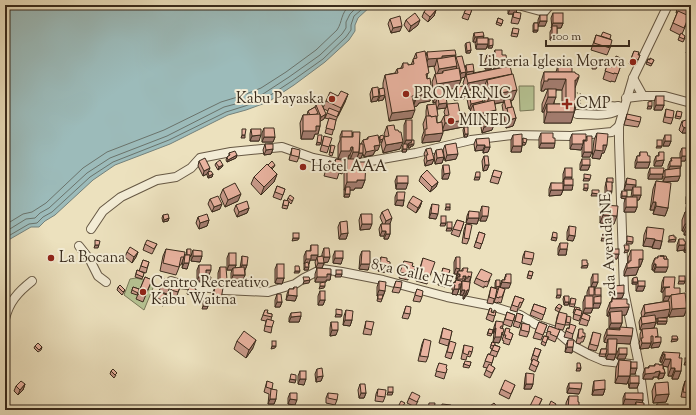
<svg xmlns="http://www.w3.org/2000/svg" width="696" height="415" viewBox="0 0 696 415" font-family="'Sorts Mill Goudy',serif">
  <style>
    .green { fill: #b6c393; stroke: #787758 }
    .water { fill: #9cbbba; stroke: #74817b }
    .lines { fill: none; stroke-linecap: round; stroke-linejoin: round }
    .shore { stroke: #6a736b; stroke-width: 1 }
    .minor-casing { stroke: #665844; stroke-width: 10 }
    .path { stroke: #392b1c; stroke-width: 1; stroke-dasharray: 1 2; stroke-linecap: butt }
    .minor { stroke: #f3ecd5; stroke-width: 8 }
    .wall { fill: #c89a8a; stroke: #392b1c; fill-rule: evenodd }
    .shaded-wall { fill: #a37d70; stroke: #392b1c }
    .building { fill: #e9b3a0; stroke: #392b1c }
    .poi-dot { fill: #8f2418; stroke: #f3ecd5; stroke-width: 1.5 }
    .labels { text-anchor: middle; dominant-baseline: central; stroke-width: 4; stroke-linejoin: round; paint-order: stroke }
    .poi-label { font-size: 15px; fill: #392b1c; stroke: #f3ecd5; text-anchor: start }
    .street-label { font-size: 15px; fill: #392b1c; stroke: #f3ecd5 }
  </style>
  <rect width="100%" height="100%" fill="#ece1be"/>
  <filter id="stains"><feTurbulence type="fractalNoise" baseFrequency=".005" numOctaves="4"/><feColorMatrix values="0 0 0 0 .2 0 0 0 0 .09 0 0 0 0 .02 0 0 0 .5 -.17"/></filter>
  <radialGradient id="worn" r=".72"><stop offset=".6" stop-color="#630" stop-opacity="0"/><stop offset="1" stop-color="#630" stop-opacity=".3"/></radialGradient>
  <!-- green -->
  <g class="green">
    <path d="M 519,86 L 534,86 L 534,110 L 520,111 Z"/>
    <path d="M 136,278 L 155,283 L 144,310 L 124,295 L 130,279 Z"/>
  </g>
  <!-- water -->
  <path class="water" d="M 5,5 L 372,5 L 358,18 L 355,25 L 355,31 L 349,40 L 325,62 L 294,85 L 268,102 L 246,110 L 228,115 L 170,144 L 115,165 L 93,180 L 55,215 L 45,221 L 39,227 L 31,227 L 5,242 Z"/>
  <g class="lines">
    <!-- shore -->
    <g class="shore">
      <path d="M 5,225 L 23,214 L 32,212 L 46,203 L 83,168 L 107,152 L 164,130 L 221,102 L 241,96 L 261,88 L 286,72 L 316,50 L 337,30 C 343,21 340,14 350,5"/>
      <path d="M 5,232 L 26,219 L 35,218 L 40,213 L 49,208 L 87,173 L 110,158 L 167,136 L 224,107 L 243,102 L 263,94 L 289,77 L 320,55 L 342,34 L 346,28 L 346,22 L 350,14 L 359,5"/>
      <path d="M 5,238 L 29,224 L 37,223 L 43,217 L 52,212 L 90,177 L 113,162 L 169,140 L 226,112 L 245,106 L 266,98 L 292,81 L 323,59 L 346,37 L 351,30 L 351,25 L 354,16 L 367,5"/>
    </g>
    <defs>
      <g id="minor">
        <path d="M 518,5 L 544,12 L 550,5"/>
        <path d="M 633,78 L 643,96"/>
        <path d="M 626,98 L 643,96 L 665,96 L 691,103"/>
        <path d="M 595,105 L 623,107"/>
        <path d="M 577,114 C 589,114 605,117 617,111 L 618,106"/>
        <path d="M 91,229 L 103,211 L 121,197 L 157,180 L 176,177 L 191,168 L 200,158 L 231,152 L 282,147 L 313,158 L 348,165 L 416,153 L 471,140 L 512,135 L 571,136 L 612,132 L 619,126"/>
        <path d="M 79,246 L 90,260 L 98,276 L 106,282"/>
        <path d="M 171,281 L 180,284 L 224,290 L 268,292 L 295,284 L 304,278 L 322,269 L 342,272 L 383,280 L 447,297 L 488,305 L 520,315 L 535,324 L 556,331 L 575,347 L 590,355 L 604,361 L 639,365"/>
        <path d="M 5,319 C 9,302 18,292 32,281"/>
        <path d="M 645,410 L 639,365 L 624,291 L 619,141 L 619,126 L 633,78 L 668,5"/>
      </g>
    </defs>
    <!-- minor casing -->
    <use href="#minor" class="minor-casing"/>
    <!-- path -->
    <g class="path">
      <path d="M 574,92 L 581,94 L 590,101"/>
      <path d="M 581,94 L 580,100 L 581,106"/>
      <path d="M 582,107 L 589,106"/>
    </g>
    <!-- minor -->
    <use href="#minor" class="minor"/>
  </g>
  <!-- wall -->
  <g class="wall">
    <path d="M 508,5 L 517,5 L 516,12 L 520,19 L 518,24 L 511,23 L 513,14 L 508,14 Z"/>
    <path d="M 560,5 L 567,5 L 566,7 Z"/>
    <path d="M 594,5 L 599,5 L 597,9 L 593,8 Z"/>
    <path d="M 678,5 L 691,5 L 691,15 L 690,18 L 689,18 L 682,34 L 685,38 L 683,42 L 678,40 L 680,35 L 670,30 L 677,13 L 676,13 Z"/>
    <path d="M 467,7 L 472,9 L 468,20 L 462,18 Z"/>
    <path d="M 436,10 L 434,16 L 428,22 L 422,17 L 424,12 Z"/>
    <path d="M 553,13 L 563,23 L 561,28 L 557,28 L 557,35 L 556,40 L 550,40 L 550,32 L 552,28 L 551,18 Z"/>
    <path d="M 540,15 L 545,26 L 538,26 L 537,32 L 533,32 L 533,25 L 534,23 L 538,23 L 538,20 Z"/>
    <path d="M 498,18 L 503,20 L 501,26 L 496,24 Z"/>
    <path d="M 390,19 L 400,31 L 391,33 L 388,24 Z"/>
    <path d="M 406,20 L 418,25 L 409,32 L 404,25 Z"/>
    <path d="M 513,28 L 518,34 L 517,37 L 511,36 Z"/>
    <path d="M 474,33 L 483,38 L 488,38 L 492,48 L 488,48 L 488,45 L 486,49 L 476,49 L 475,43 L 476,42 L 473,42 L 473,38 Z"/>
    <path d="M 596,35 L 610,39 L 610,48 L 607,55 L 591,50 Z"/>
    <path d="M 691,38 L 691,54 L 686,53 Z"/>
    <path d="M 466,43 L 471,50 L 470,53 L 466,53 L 465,45 Z"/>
    <path d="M 495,50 L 502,55 L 505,67 L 513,100 L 511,101 L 512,107 L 516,118 L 513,126 L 506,128 L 502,105 L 504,102 L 495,104 L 493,118 L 492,118 L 492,130 L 482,133 L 480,121 L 472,123 L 470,112 L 471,109 L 469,109 L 467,99 L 469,94 L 483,101 L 483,102 L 485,102 L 483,90 L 484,87 L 466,91 L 466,93 L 464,99 L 454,100 L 453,93 L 454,88 L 445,90 L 446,108 L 437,109 L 437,123 L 441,122 L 444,116 L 445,115 L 444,112 L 447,104 L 460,114 L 466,120 L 463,127 L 443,131 L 440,141 L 422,143 L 422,137 L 424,131 L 423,124 L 426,116 L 426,111 L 427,105 L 436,104 L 436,102 L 433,103 L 432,95 L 430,101 L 419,103 L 417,106 L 414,107 L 412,118 L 389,121 L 385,96 L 383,100 L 378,101 L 378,99 L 377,101 L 371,102 L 370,94 L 372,88 L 378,90 L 379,89 L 383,88 L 383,83 L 385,75 L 395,73 L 397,69 L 401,68 L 403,63 L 408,65 L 411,65 L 416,53 L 426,56 L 427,52 L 455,57 L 455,59 L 456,57 L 465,68 L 466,65 L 474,71 L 473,73 L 500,68 L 493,68 L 493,56 ZM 435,66 L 434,67 L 436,74 L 435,74 L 432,82 L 433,89 L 432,93 L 427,79 L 428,67 ZM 465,76 L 465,77 L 463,83 L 464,86 L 458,87 L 461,80 L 461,78 L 465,77 Z"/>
    <path d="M 634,51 L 638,55 L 640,55 L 636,65 L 634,64 L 634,66 L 629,64 Z"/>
    <path d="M 487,55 L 491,69 L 485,69 L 485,61 Z"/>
    <path d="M 623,59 L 615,82 L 611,81 L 611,82 L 603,79 L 607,66 L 612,67 Z"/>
    <path d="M 648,59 L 654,60 L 651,66 L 646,64 Z"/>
    <path d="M 593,63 L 597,67 L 596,69 L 592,69 Z"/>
    <path d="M 558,65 L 572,72 L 575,88 L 575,100 L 577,103 L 571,123 L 544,123 L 544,112 L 542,112 L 542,104 L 548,89 L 545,89 L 544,91 L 541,91 L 541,82 L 544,72 L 556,72 ZM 556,90 L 562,90 L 562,104 L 554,104 Z"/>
    <path d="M 348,94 L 345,102 L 336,120 L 332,135 L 325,133 L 329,119 L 325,118 L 328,111 L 324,109 L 324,119 L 320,121 L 320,126 L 318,134 L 315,134 L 313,139 L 301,139 L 300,123 L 303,115 L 307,115 L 308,111 L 315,107 L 316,105 L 323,108 L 326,101 L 338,96 Z"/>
    <path d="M 656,96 L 664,105 L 662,110 L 654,110 L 654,102 Z"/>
    <path d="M 666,109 L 673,118 L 671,124 L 663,122 Z"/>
    <path d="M 677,111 L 681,117 L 680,119 L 675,118 Z"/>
    <path d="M 691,112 L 691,123 L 690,122 L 687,131 L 686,133 L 682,133 L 679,130 L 682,121 L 688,121 Z"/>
    <path d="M 627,114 L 640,122 L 638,127 L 624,125 Z"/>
    <path d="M 406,120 L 413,146 L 411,146 L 410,148 L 408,148 L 408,145 L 407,145 L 406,152 L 402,152 L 402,147 L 404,144 L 404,125 Z"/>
    <path d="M 387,126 L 400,149 L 383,153 L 381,144 L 382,142 L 379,142 L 379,139 L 380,136 L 384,137 L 385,136 L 384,134 Z"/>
    <path d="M 464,127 L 468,134 L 467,137 L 464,137 L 463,130 Z"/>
    <path d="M 264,128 L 275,137 L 273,142 L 262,142 L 262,133 Z"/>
    <path d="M 251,129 L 259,141 L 250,141 L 250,134 Z"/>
    <path d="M 342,131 L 352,136 L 353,132 L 360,144 L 361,144 L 363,140 L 367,139 L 368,137 L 378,150 L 375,151 L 373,155 L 364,157 L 363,154 L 361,158 L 357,158 L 357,162 L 365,180 L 362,188 L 355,188 L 354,190 L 350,190 L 349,197 L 344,197 L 344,168 L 342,174 L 339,173 L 337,179 L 324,176 L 326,169 L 329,161 L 334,162 L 336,159 L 346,163 L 347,159 L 338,159 L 338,145 L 340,140 L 340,136 ZM 349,155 L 350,155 L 350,159 L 348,159 Z"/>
    <path d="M 541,133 L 554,148 L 539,148 L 539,138 Z"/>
    <path d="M 597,133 L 604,153 L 602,153 L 600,159 L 592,158 L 594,140 Z"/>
    <path d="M 572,134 L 586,138 L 587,136 L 590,157 L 582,157 L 582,147 L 581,150 L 570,149 L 570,139 Z"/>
    <path d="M 513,135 L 522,140 L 523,138 L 525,145 L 522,145 L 521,152 L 511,152 L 511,140 Z"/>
    <path d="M 665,135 L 671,141 L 669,146 L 663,146 L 663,140 Z"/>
    <path d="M 324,136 L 329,147 L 327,153 L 320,151 Z"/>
    <path d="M 476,139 L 490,147 L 488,152 L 483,153 L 483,150 L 475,151 L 474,144 Z"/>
    <path d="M 265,144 L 273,149 L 271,154 L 264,155 L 263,150 Z"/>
    <path d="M 331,145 L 333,153 L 332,156 L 329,155 Z"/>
    <path d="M 445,145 L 456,159 L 445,161 L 443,150 Z"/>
    <path d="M 292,148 L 299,157 L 297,162 L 289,160 Z"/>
    <path d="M 682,148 L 687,156 L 685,161 L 681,161 L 681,166 L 680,168 L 680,176 L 678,181 L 664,182 L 668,208 L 665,216 L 653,214 L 654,210 L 650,210 L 653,189 L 656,181 L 663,182 L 663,176 L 662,179 L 648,179 L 648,174 L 650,168 L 663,173 L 665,170 L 668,169 L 668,166 L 670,161 L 671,161 L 671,158 L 680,158 L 680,153 Z"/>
    <path d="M 426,149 L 434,159 L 432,164 L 425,166 L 424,160 L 425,157 L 424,154 Z"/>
    <path d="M 436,150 L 444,157 L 442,163 L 435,164 L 434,156 Z"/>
    <path d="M 640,152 L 648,156 L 650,162 L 648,168 L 635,168 L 635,162 L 637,156 L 639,156 Z"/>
    <path d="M 659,152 L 664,160 L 662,166 L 654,166 L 654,161 L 656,156 L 658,156 Z"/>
    <path d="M 229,153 L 237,155 L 236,158 L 227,162 L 226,160 L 227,157 L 229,156 Z"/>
    <path d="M 484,156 L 489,165 L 487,170 L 483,171 L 482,161 Z"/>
    <path d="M 582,159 L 590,165 L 588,170 L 580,170 L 580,164 Z"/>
    <path d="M 199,161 L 209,172 L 213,174 L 212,177 L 208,178 L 207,175 L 207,174 L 203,176 L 198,166 Z"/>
    <path d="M 216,163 L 223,165 L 222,167 L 218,170 L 215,165 Z"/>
    <path d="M 268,165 L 275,165 L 274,167 L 272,169 L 277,174 L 274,182 L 261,195 L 251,184 L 254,177 Z"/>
    <path d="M 443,165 L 448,179 L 442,179 L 442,170 Z"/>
    <path d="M 565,168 L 571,179 L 572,190 L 563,190 L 561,195 L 549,196 L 549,189 L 551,183 L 563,184 L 563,174 Z"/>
    <path d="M 494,170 L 500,178 L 498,184 L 490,182 Z"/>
    <path d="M 397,176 L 406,189 L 396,189 L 395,181 Z"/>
    <path d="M 421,176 L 438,182 L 436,187 L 430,192 L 419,181 Z"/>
    <path d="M 689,177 L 691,177 L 691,232 L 687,232 L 686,235 L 684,235 L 684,231 L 682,231 L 682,220 L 685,212 L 686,212 L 686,208 L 687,204 L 686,204 L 686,197 L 688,192 L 687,182 Z"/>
    <path d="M 607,178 L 612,185 L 611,196 L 605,197 L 605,187 Z"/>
    <path d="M 627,178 L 636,185 L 635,187 L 641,195 L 639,200 L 637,200 L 637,207 L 635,212 L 624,212 L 624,203 L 625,199 L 621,198 L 621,194 L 622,191 L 627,197 L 631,197 L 632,190 L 624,190 L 625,184 Z"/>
    <path d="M 277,186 L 285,189 L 281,200 L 273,197 Z"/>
    <path d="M 223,189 L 238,201 L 225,207 L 220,196 Z"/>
    <path d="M 397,192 L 404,200 L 403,206 L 395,205 L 395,197 Z"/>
    <path d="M 288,198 L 293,200 L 291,204 L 289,202 L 287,209 L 282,208 L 284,200 L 287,201 Z"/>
    <path d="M 210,199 L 220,209 L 212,212 L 208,204 Z"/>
    <path d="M 422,201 L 420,207 L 416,213 L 407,207 L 409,202 Z"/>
    <path d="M 432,204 L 436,219 L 429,218 L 430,210 Z"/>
    <path d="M 236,205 L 249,208 L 247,213 L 237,217 L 234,210 Z"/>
    <path d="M 603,205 L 614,224 L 600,223 L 600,213 Z"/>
    <path d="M 482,206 L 486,221 L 480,221 L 480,212 Z"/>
    <path d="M 469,211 L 479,218 L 477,224 L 466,223 L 467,216 Z"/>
    <path d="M 382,212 L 390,224 L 390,234 L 388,239 L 384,239 L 384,236 L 380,236 L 379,229 L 381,224 L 383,224 L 380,217 Z"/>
    <path d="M 361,214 L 370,229 L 360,230 L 359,220 Z"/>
    <path d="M 163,215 L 169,218 L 168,221 L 163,222 L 162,218 Z"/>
    <path d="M 198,217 L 209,220 L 207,226 L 199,229 L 196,223 Z"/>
    <path d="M 457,220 L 464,222 L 459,237 L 451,234 Z"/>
    <path d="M 340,222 L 348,233 L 346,239 L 339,239 L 338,227 Z"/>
    <path d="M 466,224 L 469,239 L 467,244 L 462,243 L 464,230 Z"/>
    <path d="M 569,226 L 575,236 L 573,241 L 567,240 L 567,232 Z"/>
    <path d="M 647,227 L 662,241 L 660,249 L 652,248 L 652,247 L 643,246 L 644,235 Z"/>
    <path d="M 479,232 L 485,234 L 480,249 L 474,247 Z"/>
    <path d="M 679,239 L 686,244 L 690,250 L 689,253 L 684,252 L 684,248 L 684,250 L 677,251 L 677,245 Z"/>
    <path d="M 560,243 L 567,249 L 566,255 L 558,255 L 558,248 Z"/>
    <path d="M 145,244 L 157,244 L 152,254 L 143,250 Z"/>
    <path d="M 311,245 L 318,255 L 317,257 L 322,256 L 322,254 L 324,248 L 328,262 L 324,263 L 322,268 L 316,268 L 315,262 L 316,260 L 310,260 L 309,264 L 308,270 L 304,270 L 304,256 L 306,251 L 310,251 Z"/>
    <path d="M 166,249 L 184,257 L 181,265 L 180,265 L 176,275 L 160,271 L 163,256 Z"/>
    <path d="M 187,249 L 191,256 L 189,258 L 187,269 L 182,268 L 183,260 L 185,255 L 186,255 Z"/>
    <path d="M 610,249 L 617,259 L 608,259 L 608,255 Z"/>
    <path d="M 193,250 L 202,256 L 200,262 L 191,261 L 191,256 Z"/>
    <path d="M 631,250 L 643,259 L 640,267 L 639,267 L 636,275 L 624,276 L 624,271 L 627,263 L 628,263 L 628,258 Z"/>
    <path d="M 335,251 L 341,264 L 333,263 L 333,256 Z"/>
    <path d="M 362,251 L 370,264 L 368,270 L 359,269 L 360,256 Z"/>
    <path d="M 525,251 L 533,259 L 531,265 L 522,263 L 523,256 Z"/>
    <path d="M 127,252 L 138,252 L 136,257 L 132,263 L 125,257 Z"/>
    <path d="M 229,253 L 236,265 L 235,268 L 240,268 L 242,256 L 247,265 L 245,270 L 245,275 L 243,280 L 231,281 L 231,273 L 232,270 L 227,270 L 227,258 Z"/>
    <path d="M 658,256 L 666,272 L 654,272 L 654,270 L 652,270 L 652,265 L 654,260 L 655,258 L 658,258 Z"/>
    <path d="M 381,257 L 387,261 L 388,273 L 378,271 L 379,262 Z"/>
    <path d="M 456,257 L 459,271 L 461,271 L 463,268 L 467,272 L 471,277 L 470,282 L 467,295 L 466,295 L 464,299 L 463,299 L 463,295 L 460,295 L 461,287 L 462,281 L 457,295 L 452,294 L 453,290 L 452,290 L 452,288 L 454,282 L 455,282 L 456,280 L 456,277 L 457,274 L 454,274 L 454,262 Z"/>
    <path d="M 423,258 L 430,276 L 427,284 L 416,281 Z"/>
    <path d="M 143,260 L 149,262 L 146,273 L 139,271 Z"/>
    <path d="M 404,261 L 414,272 L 412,277 L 409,277 L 408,280 L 399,278 Z"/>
    <path d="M 277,264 L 284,278 L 282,284 L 275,283 L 275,269 Z"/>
    <path d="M 199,265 L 209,275 L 206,275 L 204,281 L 197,281 L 197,270 Z"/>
    <path d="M 220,267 L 225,285 L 218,285 L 218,273 Z"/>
    <path d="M 317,268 L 331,274 L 330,280 L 326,280 L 326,282 L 315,282 L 315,274 Z"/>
    <path d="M 443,268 L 446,282 L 445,287 L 438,285 Z"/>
    <path d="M 137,270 L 144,273 L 142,279 L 135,277 Z"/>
    <path d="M 529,271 L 533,272 L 531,279 L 527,278 Z"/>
    <path d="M 688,273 L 691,292 L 686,292 L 686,278 Z"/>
    <path d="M 506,274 L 509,288 L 501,288 L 505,289 L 501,303 L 498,302 L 497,303 L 494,302 L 499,289 L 497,289 L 493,304 L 487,303 L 491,287 L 495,288 L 495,283 L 496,280 L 500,287 L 500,285 L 502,280 L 504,280 Z"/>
    <path d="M 593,274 L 596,287 L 591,287 L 591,279 Z"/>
    <path d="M 145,277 L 152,280 L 143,302 L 136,299 Z"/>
    <path d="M 664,277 L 674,288 L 680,294 L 687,308 L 684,316 L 669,317 L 669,314 L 668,317 L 662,318 L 666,324 L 657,324 L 657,318 L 656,319 L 656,322 L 654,328 L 646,329 L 658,336 L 659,347 L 651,348 L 651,341 L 649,348 L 640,349 L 639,343 L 640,340 L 640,334 L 642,329 L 640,330 L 639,322 L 641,317 L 642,317 L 641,313 L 644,305 L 668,301 L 663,301 L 663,292 L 661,292 L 662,282 Z"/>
    <path d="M 476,278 L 490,279 L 487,287 L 484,286 L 484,288 L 474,283 Z"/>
    <path d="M 633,278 L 645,286 L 643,291 L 636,291 L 636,284 L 632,284 L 632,280 Z"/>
    <path d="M 164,279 L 172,283 L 167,294 L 159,291 Z"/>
    <path d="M 175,279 L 182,282 L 176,298 L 169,295 Z"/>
    <path d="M 379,281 L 385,291 L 381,302 L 377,301 L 378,296 L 377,296 L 377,287 Z"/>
    <path d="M 396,281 L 401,288 L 399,293 L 392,292 Z"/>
    <path d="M 614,286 L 624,293 L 622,298 L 612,299 L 612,291 Z"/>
    <path d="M 118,287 L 125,290 L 124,292 L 122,295 L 117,290 Z"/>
    <path d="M 133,287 L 139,289 L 137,295 L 131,293 Z"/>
    <path d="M 189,287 L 196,289 L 194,296 L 187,294 Z"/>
    <path d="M 215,287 L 219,304 L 211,303 L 213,292 Z"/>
    <path d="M 294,287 L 297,296 L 295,301 L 286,300 L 287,294 L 289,289 L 293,289 Z"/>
    <path d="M 589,287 L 594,291 L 595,288 L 601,295 L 599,308 L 593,308 L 591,313 L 583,313 L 583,302 L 585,296 L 587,296 L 587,292 Z"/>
    <path d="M 417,289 L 422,297 L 420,302 L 413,301 Z"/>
    <path d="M 320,291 L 325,300 L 323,305 L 318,305 L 318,296 Z"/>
    <path d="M 159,292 L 167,295 L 163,306 L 155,303 Z"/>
    <path d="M 277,294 L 282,302 L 280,307 L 275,307 L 275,300 Z"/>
    <path d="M 515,296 L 524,299 L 520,308 L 518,308 L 517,312 L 510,310 Z"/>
    <path d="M 564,296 L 569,302 L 568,305 L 564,305 L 563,299 Z"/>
    <path d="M 571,298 L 575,304 L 574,307 L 569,306 Z"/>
    <path d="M 612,299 L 627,304 L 629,307 L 626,315 L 622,315 L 622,323 L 620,328 L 609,328 L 609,316 L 607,316 L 607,310 L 610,302 L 611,302 Z"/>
    <path d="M 534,304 L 546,308 L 542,320 L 530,315 Z"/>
    <path d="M 406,306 L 410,314 L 408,319 L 402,318 Z"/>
    <path d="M 562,306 L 559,312 L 555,310 L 556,307 Z"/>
    <path d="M 575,307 L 580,310 L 581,316 L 579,321 L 573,319 L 574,313 L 573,313 Z"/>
    <path d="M 490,308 L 491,312 L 494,313 L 496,311 L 493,322 L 486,319 Z"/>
    <path d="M 265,310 L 267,313 L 272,314 L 271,320 L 272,327 L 271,333 L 264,331 L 266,321 L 261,320 Z"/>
    <path d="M 346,310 L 352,320 L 350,326 L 343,325 L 344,316 Z"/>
    <path d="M 507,312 L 515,315 L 511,327 L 503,324 Z"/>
    <path d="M 559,312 L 566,318 L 570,323 L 569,325 L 565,325 L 563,330 L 558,329 L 560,330 L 555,342 L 548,339 L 549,337 L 546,336 L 549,326 L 555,328 L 557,317 Z"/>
    <path d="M 291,313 L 301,316 L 299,322 L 289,322 L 289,318 Z"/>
    <path d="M 517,313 L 523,315 L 519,328 L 513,326 Z"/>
    <path d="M 583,313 L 590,316 L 587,326 L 579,324 Z"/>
    <path d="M 366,321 L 372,330 L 371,335 L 363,334 Z"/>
    <path d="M 496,321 L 503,326 L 502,329 L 501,338 L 499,343 L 493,342 L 494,333 L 493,333 L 494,327 Z"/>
    <path d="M 331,322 L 336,335 L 330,336 L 330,328 Z"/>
    <path d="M 539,322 L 547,325 L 541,340 L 533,338 Z"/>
    <path d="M 522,323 L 529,332 L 527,337 L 519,335 Z"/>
    <path d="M 570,324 L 573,334 L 572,339 L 564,337 L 567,328 L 569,328 Z"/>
    <path d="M 620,327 L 630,344 L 617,343 L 616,354 L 614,360 L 606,359 L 606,353 L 605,357 L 599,356 L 601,349 L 606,349 L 607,343 L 604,342 L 604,337 L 607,329 L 620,329 Z"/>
    <path d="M 443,328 L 452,331 L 448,346 L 439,343 Z"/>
    <path d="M 506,328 L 509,332 L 513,334 L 509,345 L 503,343 L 504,341 L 502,340 Z"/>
    <path d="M 489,329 L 493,330 L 491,336 L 487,335 Z"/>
    <path d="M 579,329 L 583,333 L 585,337 L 583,342 L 581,342 L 580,344 L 576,343 L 578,334 Z"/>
    <path d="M 593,332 L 598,346 L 596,351 L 588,349 Z"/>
    <path d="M 690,333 L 691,333 L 691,347 L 688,347 L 688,338 Z"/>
    <path d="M 544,336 L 548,337 L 545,346 L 541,344 Z"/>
    <path d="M 424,339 L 428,357 L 426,362 L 418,361 L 422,344 Z"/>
    <path d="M 568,340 L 572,353 L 565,352 L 566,345 Z"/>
    <path d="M 237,341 L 253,348 L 246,358 L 234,349 Z"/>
    <path d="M 450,341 L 453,353 L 451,359 L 445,357 Z"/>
    <path d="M 492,342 L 495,345 L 500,347 L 496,357 L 494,356 L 491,366 L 495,368 L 490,378 L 484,375 L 487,368 L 483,367 L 488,354 L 490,354 L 492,349 L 490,348 Z"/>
    <path d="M 464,345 L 472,352 L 470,357 L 467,356 L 466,360 L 461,359 Z"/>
    <path d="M 35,346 L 42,347 L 41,350 L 38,352 L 34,348 Z"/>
    <path d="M 535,348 L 541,350 L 537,361 L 539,362 L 535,372 L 529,369 L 532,361 L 531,360 Z"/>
    <path d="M 619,348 L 625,359 L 617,359 L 617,353 Z"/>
    <path d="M 663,352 L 679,358 L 681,371 L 678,379 L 672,379 L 672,376 L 668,376 L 668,367 L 663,366 L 665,373 L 663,378 L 658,379 L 658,377 L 653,377 L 653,379 L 643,379 L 643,374 L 645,368 L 648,368 L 649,366 L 654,366 L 655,364 L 659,365 L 662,365 L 662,362 L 660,362 L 660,359 Z"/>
    <path d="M 619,360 L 631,362 L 635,374 L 630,374 L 630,376 L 639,383 L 637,388 L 629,388 L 628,381 L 627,384 L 615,383 L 616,368 Z"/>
    <path d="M 471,362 L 469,368 L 463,367 L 464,363 Z"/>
    <path d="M 439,363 L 447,369 L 444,379 L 435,376 Z"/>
    <path d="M 317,369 L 323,376 L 321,381 L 316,382 L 315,374 Z"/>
    <path d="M 111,371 L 116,375 L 114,378 L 110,374 Z"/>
    <path d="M 300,371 L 304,385 L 298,384 L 298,376 Z"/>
    <path d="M 526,373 L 533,384 L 531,389 L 524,389 L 525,378 Z"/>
    <path d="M 691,376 L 691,398 L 681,397 L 683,387 L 685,381 L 690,382 L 690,378 Z"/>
    <path d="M 267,381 L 272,389 L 276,399 L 274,404 L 268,404 L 269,394 L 264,392 Z"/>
    <path d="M 594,381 L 605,389 L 603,395 L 592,395 L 593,386 Z"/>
    <path d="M 569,383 L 579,394 L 567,393 L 567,388 Z"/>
    <path d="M 655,383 L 669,394 L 666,402 L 653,403 L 652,391 Z"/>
    <path d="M 25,384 L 23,390 L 18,395 L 14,391 L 16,386 Z"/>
    <path d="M 360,384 L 366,393 L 364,398 L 359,398 L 358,390 Z"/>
    <path d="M 515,385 L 509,399 L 499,394 L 501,389 Z"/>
    <path d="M 378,389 L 385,397 L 383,402 L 375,401 L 376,394 Z"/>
    <path d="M 290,393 L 295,405 L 288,404 L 288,398 Z"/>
    <path d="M 328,393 L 337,400 L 335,405 L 326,403 L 326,398 Z"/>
    <path d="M 625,393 L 643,400 L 642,403 L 644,407 L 634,410 L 635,405 L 623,405 L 623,398 Z"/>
    <path d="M 569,396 L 578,402 L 579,410 L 566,410 L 566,403 Z"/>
    <path d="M 409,398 L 418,401 L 415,407 L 407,403 Z"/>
    <path d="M 542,399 L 537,410 L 529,410 L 530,406 Z"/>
    <path d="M 657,404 L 668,410 L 655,410 Z"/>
    <path d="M 399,405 L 404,406 L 401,410 L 398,408 Z"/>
  </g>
  <!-- shaded-wall -->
  <g class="shaded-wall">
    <path d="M 538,5 L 545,5 L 544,9 L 537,9 Z"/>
    <path d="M 510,9 L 517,9 L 516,14 L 514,12 L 513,14 L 508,14 Z"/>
    <path d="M 436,10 L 434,16 L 428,22 L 430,17 Z"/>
    <path d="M 420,20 L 418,25 L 409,32 L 411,26 Z"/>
    <path d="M 540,21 L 547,21 L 545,26 L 538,26 Z"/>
    <path d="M 553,23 L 563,23 L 561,28 L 552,28 L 552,26 L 551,28 Z"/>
    <path d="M 402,26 L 400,31 L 391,33 L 393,28 Z"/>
    <path d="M 534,30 L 538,30 L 537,32 L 533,32 Z"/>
    <path d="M 552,35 L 557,35 L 556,40 L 550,40 Z"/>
    <path d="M 484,36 L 482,41 L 477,38 L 476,42 L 473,42 L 475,37 Z"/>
    <path d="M 477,44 L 488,44 L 486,49 L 476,49 Z"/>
    <path d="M 493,45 L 492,48 L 488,48 L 489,46 Z"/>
    <path d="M 471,50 L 470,53 L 466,53 L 467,51 Z"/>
    <path d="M 456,55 L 453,63 L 437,59 L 435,66 L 425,67 L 428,59 L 442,56 Z"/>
    <path d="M 493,63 L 491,69 L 485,69 L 487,64 Z"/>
    <path d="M 495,63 L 507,63 L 505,68 L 493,68 Z"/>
    <path d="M 457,66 L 454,74 L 443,73 L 443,71 L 441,76 L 436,77 L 439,69 Z"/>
    <path d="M 474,71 L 472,76 L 466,75 L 465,77 L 467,72 Z"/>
    <path d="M 466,72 L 465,77 L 459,79 L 461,73 Z"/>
    <path d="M 512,74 L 487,80 L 484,87 L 465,91 L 468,83 Z"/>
    <path d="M 579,77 L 575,88 L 574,88 L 575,80 Z"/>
    <path d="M 548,79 L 566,79 L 562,90 L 545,89 L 544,91 L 541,91 L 544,81 Z"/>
    <path d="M 461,80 L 458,88 L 434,92 L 437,84 Z"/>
    <path d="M 517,90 L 513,100 L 505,102 L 504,100 L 504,102 L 486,105 L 490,95 Z"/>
    <path d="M 432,93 L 430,101 L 419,103 L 417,106 L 413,107 L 416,99 L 420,95 Z"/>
    <path d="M 466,93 L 464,99 L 454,100 L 456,95 Z"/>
    <path d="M 348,94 L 345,102 L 338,116 L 341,108 Z"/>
    <path d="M 385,95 L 383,100 L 378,101 L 380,96 Z"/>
    <path d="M 379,96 L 377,101 L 371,102 L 373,97 Z"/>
    <path d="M 416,97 L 413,105 L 411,105 L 414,98 Z"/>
    <path d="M 435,97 L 438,97 L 436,102 L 433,103 Z"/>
    <path d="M 548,97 L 556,97 L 550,112 L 575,103 L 577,103 L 571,123 L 544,123 L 547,112 L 547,104 L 544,112 L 542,112 Z"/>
    <path d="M 483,101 L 481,107 L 473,105 L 471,109 L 469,109 L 471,104 Z"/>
    <path d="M 447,103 L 446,108 L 437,109 L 439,104 Z"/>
    <path d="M 656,105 L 664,105 L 662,110 L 654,110 Z"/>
    <path d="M 648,106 L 652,106 L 651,109 L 647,109 Z"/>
    <path d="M 415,110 L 412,118 L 389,121 L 392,113 Z"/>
    <path d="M 496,110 L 493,118 L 482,120 L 482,116 L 480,121 L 472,123 L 475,115 Z"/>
    <path d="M 326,114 L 324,119 L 319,122 L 321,117 Z"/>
    <path d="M 516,118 L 513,126 L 506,128 L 509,120 Z"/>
    <path d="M 466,120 L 463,127 L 442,131 L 445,123 Z"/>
    <path d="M 494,125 L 492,130 L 482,133 L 484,127 Z"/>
    <path d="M 316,126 L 320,126 L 318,134 L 315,134 L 313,139 L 301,139 L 303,131 Z"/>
    <path d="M 689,126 L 687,131 L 686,133 L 682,133 L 684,128 Z"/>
    <path d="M 443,133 L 440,141 L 422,143 L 425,135 Z"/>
    <path d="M 465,134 L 468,134 L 467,137 L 464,137 Z"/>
    <path d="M 242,135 L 245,135 L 245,138 L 241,138 Z"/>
    <path d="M 261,135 L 259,141 L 250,141 L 252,136 Z"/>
    <path d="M 264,137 L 275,137 L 273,142 L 262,142 Z"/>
    <path d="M 383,139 L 382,142 L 379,142 L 380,140 Z"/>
    <path d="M 406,140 L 412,140 L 410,145 L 409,143 L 408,145 L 404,145 Z"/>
    <path d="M 583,140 L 586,140 L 584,141 L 581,150 L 570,149 L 572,144 Z"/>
    <path d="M 665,141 L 671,141 L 669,146 L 663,146 Z"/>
    <path d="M 317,142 L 321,143 L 320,145 L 316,145 Z"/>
    <path d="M 403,142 L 400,149 L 383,153 L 386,145 Z"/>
    <path d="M 523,142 L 526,143 L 525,145 L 522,145 Z"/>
    <path d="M 541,143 L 555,143 L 554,148 L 539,148 Z"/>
    <path d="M 411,144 L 414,144 L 413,146 L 411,146 L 410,148 L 408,148 L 409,145 Z"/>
    <path d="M 380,145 L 378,150 L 375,151 L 373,155 L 364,157 L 366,152 L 374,146 Z"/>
    <path d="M 477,145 L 485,145 L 483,150 L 475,151 Z"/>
    <path d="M 603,145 L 607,145 L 604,153 L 602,153 L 600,159 L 592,158 L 595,150 Z"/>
    <path d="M 688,145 L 691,145 L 691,148 L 687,148 Z"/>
    <path d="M 513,146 L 522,146 L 521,152 L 511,152 Z"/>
    <path d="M 657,146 L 662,146 L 661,148 L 656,148 Z"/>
    <path d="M 351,147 L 353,147 L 350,155 L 349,155 L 348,159 L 338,159 L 341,151 Z"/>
    <path d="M 485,147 L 490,147 L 488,152 L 483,153 Z"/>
    <path d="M 273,149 L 271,154 L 264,155 L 266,150 Z"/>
    <path d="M 403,149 L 407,149 L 406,152 L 402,152 Z"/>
    <path d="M 353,152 L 359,152 L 357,160 L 350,160 Z"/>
    <path d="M 584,152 L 592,152 L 590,157 L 582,157 Z"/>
    <path d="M 359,153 L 363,153 L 361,158 L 357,158 Z"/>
    <path d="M 458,154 L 456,159 L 445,161 L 447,155 Z"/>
    <path d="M 237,155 L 236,158 L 227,162 L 228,160 Z"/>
    <path d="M 682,156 L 687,156 L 685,161 L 680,161 Z"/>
    <path d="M 444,157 L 442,163 L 435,164 L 437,158 Z"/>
    <path d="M 434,159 L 432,164 L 425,166 L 427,161 Z"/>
    <path d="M 664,160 L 662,166 L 654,166 L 656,161 Z"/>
    <path d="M 637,162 L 650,162 L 648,168 L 635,168 Z"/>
    <path d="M 223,165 L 222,167 L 218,170 L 219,167 Z"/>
    <path d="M 485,165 L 489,165 L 487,170 L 483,171 Z"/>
    <path d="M 582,165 L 590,165 L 588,170 L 580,170 Z"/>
    <path d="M 670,166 L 681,166 L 679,171 L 668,171 Z"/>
    <path d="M 210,168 L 208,173 L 208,172 L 207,174 L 203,176 L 204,171 Z"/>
    <path d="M 450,173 L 448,179 L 442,179 L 444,174 Z"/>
    <path d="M 213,174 L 212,177 L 208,178 L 209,176 Z"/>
    <path d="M 277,174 L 274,182 L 261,195 L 264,187 Z"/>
    <path d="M 650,174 L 663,174 L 662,179 L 648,179 Z"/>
    <path d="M 680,176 L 678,181 L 663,182 L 665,177 Z"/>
    <path d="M 475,177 L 480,177 L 479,180 L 474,180 Z"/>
    <path d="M 565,177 L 572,177 L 570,182 L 564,179 L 563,182 Z"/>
    <path d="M 584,178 L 590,179 L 589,181 L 583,181 Z"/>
    <path d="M 357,180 L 365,180 L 362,188 L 355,188 L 354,190 L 346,190 L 346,187 L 345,190 L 344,190 L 347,182 Z"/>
    <path d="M 438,182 L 436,187 L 430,192 L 432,187 Z"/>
    <path d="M 397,183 L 408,183 L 406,189 L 396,189 Z"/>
    <path d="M 626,184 L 636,185 L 634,191 L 633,187 L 632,190 L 624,190 Z"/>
    <path d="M 564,185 L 573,185 L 572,190 L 563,190 L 561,195 L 549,196 L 551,190 L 563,190 Z"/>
    <path d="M 689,187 L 691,187 L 691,192 L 687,192 Z"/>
    <path d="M 584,188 L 588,188 L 587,191 L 583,190 Z"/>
    <path d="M 607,191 L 612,191 L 611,196 L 605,197 Z"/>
    <path d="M 592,193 L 599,194 L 598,196 L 591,196 Z"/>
    <path d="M 241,194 L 238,201 L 225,207 L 228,200 Z"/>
    <path d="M 345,194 L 350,194 L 349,197 L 344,197 Z"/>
    <path d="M 633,195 L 641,195 L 639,200 L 631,200 Z"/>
    <path d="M 622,196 L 627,196 L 626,199 L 621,198 Z"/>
    <path d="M 691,198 L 691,204 L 686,204 L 688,199 Z"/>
    <path d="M 397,200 L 404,200 L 403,206 L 395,205 Z"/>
    <path d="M 422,201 L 420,207 L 416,213 L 418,208 Z"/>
    <path d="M 653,202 L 656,202 L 654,210 L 650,210 Z"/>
    <path d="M 222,204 L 220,209 L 212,212 L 214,207 Z"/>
    <path d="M 656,206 L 668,208 L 665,216 L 653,214 Z"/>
    <path d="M 446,207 L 450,207 L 450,210 L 445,210 Z"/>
    <path d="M 626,207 L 637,207 L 635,212 L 624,212 Z"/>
    <path d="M 249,208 L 247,213 L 237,217 L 239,212 Z"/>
    <path d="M 687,210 L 691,210 L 691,215 L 686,215 Z"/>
    <path d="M 431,213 L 438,214 L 436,219 L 429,218 Z"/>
    <path d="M 603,215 L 617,216 L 614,224 L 600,223 Z"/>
    <path d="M 482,216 L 488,216 L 486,221 L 480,221 Z"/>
    <path d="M 169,218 L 168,221 L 163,222 L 164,220 Z"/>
    <path d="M 392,218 L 390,224 L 384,226 L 386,221 Z"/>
    <path d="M 468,218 L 479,218 L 477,224 L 466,223 Z"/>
    <path d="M 209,220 L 207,226 L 199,229 L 200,223 Z"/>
    <path d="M 441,223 L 446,223 L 445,226 L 440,226 Z"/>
    <path d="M 362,224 L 372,224 L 370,229 L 360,230 Z"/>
    <path d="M 685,224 L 687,224 L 684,231 L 682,231 Z"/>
    <path d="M 689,224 L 691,224 L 691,232 L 687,232 L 686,235 L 684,235 L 687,228 Z"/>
    <path d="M 447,228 L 452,228 L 451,231 L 446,231 Z"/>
    <path d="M 382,231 L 386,231 L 384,236 L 380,236 Z"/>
    <path d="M 348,233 L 346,239 L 339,239 L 341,234 Z"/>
    <path d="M 386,234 L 390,234 L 388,239 L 384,239 Z"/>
    <path d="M 569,235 L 575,236 L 573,241 L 567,240 Z"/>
    <path d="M 552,237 L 557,238 L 556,241 L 551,240 Z"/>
    <path d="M 293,238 L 299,238 L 298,240 L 292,241 Z"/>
    <path d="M 602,238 L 608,238 L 608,241 L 601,241 Z"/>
    <path d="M 646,238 L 655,239 L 652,247 L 643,246 Z"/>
    <path d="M 676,239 L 675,242 L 668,242 L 669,240 Z"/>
    <path d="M 655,240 L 662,241 L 660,249 L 652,248 Z"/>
    <path d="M 627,241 L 633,242 L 632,244 L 626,244 Z"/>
    <path d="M 95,245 L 99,245 L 98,248 L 94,248 Z"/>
    <path d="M 679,245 L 686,245 L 684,250 L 677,251 Z"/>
    <path d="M 560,249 L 567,249 L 566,255 L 558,255 Z"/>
    <path d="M 625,250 L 629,250 L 628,252 L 624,253 Z"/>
    <path d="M 685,250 L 690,250 L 689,253 L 684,252 Z"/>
    <path d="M 138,252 L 136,257 L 132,263 L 134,257 Z"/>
    <path d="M 610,254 L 619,254 L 617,259 L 608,259 Z"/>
    <path d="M 311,255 L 318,255 L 316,260 L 310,260 L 309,264 L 305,264 L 305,263 L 304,264 L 306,259 Z"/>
    <path d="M 193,256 L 202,256 L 200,262 L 191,261 Z"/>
    <path d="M 324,257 L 330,257 L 328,262 L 322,263 Z"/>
    <path d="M 335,258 L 343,258 L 341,264 L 333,263 Z"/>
    <path d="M 639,259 L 643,259 L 640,267 L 636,267 Z"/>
    <path d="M 184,263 L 189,263 L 187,269 L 182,268 Z"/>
    <path d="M 318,263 L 324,263 L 322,268 L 316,268 Z"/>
    <path d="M 361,264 L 370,264 L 368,270 L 359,269 Z"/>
    <path d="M 654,264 L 656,264 L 654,270 L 652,270 Z"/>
    <path d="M 229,265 L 236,265 L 234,270 L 233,268 L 232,270 L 227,270 Z"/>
    <path d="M 242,265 L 247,265 L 245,270 L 240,270 Z"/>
    <path d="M 588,265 L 587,268 L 581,268 L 582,266 Z"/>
    <path d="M 380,266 L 390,267 L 388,273 L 378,271 Z"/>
    <path d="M 305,267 L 309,267 L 308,270 L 304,270 Z"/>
    <path d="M 639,267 L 636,275 L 624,276 L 627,268 Z"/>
    <path d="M 656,267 L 668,267 L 666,272 L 654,272 Z"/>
    <path d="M 456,268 L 460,269 L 458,274 L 458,271 L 457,274 L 454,274 Z"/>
    <path d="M 206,270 L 211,270 L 209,275 L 205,275 Z"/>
    <path d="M 295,271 L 300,271 L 299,273 L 294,273 Z"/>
    <path d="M 327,274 L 331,274 L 330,280 L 326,280 L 326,282 L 315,282 L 317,277 Z"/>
    <path d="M 336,274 L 342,274 L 341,277 L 335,277 Z"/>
    <path d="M 458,274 L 460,274 L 458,279 L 463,276 L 466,276 L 464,281 L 462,281 L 460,289 L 457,289 L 455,284 L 457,279 L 458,277 L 456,279 Z"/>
    <path d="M 233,275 L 245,275 L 243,280 L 231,281 Z"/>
    <path d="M 199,276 L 206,276 L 204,281 L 197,281 Z"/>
    <path d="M 468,276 L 471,277 L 469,282 L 464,283 L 466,278 Z"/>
    <path d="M 277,278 L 284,278 L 282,284 L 275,283 Z"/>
    <path d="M 220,280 L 227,280 L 225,285 L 218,285 Z"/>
    <path d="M 310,280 L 309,283 L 303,284 L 304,281 Z"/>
    <path d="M 679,281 L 685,281 L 684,284 L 678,284 Z"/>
    <path d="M 207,282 L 210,282 L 210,285 L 206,285 Z"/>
    <path d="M 502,282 L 511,283 L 509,288 L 500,288 Z"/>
    <path d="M 593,282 L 598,282 L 596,287 L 591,287 Z"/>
    <path d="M 633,282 L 638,282 L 637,284 L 632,284 Z"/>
    <path d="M 320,286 L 325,286 L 324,288 L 319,289 Z"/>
    <path d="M 500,286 L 499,289 L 495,289 L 496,287 Z"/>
    <path d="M 638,286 L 645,286 L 643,291 L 636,291 Z"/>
    <path d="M 663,287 L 670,287 L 665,288 L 663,292 L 661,292 Z"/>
    <path d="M 688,287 L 691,287 L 691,292 L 686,292 Z"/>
    <path d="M 454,289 L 459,289 L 457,295 L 452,294 Z"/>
    <path d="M 379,290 L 385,291 L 383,296 L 377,296 Z"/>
    <path d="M 462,290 L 465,290 L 463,295 L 460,295 Z"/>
    <path d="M 467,290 L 469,290 L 467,295 L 466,295 L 464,299 L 463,299 Z"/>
    <path d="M 614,293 L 624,293 L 622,298 L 612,299 Z"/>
    <path d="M 288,295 L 297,296 L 295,301 L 286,300 Z"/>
    <path d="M 557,295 L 561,295 L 560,298 L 556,298 Z"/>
    <path d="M 665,296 L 670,296 L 668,301 L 663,301 Z"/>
    <path d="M 213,298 L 221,299 L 219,304 L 211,303 Z"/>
    <path d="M 320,300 L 325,300 L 323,305 L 318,305 Z"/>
    <path d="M 277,302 L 282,302 L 280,307 L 275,307 Z"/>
    <path d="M 565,302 L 569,302 L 568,305 L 564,305 Z"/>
    <path d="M 594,303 L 601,303 L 599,308 L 593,308 L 591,313 L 583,313 L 585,308 L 592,308 Z"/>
    <path d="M 203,306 L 208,306 L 207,309 L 202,309 Z"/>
    <path d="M 629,307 L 626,315 L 610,316 L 610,312 L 609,316 L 607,316 L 610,308 Z"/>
    <path d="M 687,308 L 684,316 L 669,317 L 672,309 Z"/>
    <path d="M 670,309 L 668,317 L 642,321 L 645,313 Z"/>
    <path d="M 336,314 L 342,315 L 341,317 L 335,317 Z"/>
    <path d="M 301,316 L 299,322 L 289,322 L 291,317 Z"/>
    <path d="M 345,320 L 352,320 L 350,326 L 343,325 Z"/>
    <path d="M 658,321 L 667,321 L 666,324 L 657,324 Z"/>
    <path d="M 656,322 L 654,328 L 640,330 L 642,324 Z"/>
    <path d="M 611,323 L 622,323 L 620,328 L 609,328 Z"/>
    <path d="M 495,328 L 496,328 L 494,333 L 493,333 Z"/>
    <path d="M 332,330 L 338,330 L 336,335 L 330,336 Z"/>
    <path d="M 502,332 L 503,333 L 499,343 L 493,342 L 495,337 Z"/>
    <path d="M 607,335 L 632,336 L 630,344 L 608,343 L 608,339 L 607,343 L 604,342 Z"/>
    <path d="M 672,339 L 678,339 L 677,341 L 671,342 Z"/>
    <path d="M 256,340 L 253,348 L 246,358 L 249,350 Z"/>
    <path d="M 661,342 L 659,347 L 651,348 L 653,343 Z"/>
    <path d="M 690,342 L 691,342 L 691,347 L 688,347 Z"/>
    <path d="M 642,343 L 651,343 L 649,348 L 640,349 Z"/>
    <path d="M 272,346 L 276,346 L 275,348 L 271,349 Z"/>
    <path d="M 567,347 L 573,347 L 572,353 L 565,352 Z"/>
    <path d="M 608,354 L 616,354 L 614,360 L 606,359 Z"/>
    <path d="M 619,354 L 627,354 L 625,359 L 617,359 Z"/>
    <path d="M 663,354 L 665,354 L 662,362 L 660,362 Z"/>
    <path d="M 665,359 L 671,359 L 668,367 L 662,366 Z"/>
    <path d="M 685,362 L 691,362 L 691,365 L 684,365 Z"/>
    <path d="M 577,368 L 581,368 L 580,371 L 576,371 Z"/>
    <path d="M 631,368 L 637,368 L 635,374 L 629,374 Z"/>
    <path d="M 671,368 L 675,368 L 672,376 L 668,376 Z"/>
    <path d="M 660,371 L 658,377 L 653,377 L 653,379 L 643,379 L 645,374 Z"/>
    <path d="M 675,371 L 681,371 L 678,379 L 672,379 Z"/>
    <path d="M 660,373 L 665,373 L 663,378 L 658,379 Z"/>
    <path d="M 323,376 L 321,381 L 316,382 L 317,377 Z"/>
    <path d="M 618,376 L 630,376 L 627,384 L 615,383 Z"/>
    <path d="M 290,379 L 296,380 L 295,383 L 289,382 Z"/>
    <path d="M 300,379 L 306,379 L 304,385 L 298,384 Z"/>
    <path d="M 630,383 L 639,383 L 637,388 L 629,388 Z"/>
    <path d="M 25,384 L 23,390 L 18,395 L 20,390 Z"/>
    <path d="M 526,384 L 533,384 L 531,389 L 524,389 Z"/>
    <path d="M 569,388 L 581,389 L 579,394 L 567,393 Z"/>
    <path d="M 605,389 L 603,395 L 592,395 L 594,390 Z"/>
    <path d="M 388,392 L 393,392 L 392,395 L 387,395 Z"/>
    <path d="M 361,393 L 366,393 L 364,398 L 359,398 Z"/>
    <path d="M 669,394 L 666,402 L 653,403 L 656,395 Z"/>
    <path d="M 270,399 L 276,399 L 274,404 L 268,404 Z"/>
    <path d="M 290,399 L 297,400 L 295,405 L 288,404 Z"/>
    <path d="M 625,399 L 643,400 L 641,405 L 636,402 L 635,405 L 623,405 Z"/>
    <path d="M 636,407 L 644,407 L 643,410 L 635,410 Z"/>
  </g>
  <!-- building -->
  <g class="building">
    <path d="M 429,5 L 436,10 L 430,17 L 424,12 Z"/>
    <rect x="510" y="5" width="7" height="4"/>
    <path d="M 679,5 L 691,5 L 691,10 Z"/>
    <path d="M 467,7 L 472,9 L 470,15 L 464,13 Z"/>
    <path d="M 678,11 L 689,16 L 684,28 L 673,23 Z"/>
    <path d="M 514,12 L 521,13 L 520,19 L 513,17 Z"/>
    <path d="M 415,13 L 420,20 L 411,26 L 406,20 Z"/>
    <rect x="553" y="13" width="10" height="10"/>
    <rect x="540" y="15" width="7" height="6"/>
    <path d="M 400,16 L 402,26 L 393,28 L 390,19 Z"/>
    <path d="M 498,18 L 503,20 L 502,24 L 497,22 Z"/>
    <rect x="534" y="23" width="4" height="7"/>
    <rect x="552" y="26" width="5" height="9"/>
    <path d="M 513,28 L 519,29 L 518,34 L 512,33 Z"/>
    <path d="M 483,32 L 484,36 L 475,37 L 474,33 Z"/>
    <path d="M 603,32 L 611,35 L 610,39 L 601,36 Z"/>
    <path d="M 681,33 L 685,36 L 684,39 L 679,37 Z"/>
    <path d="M 596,35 L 612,40 L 610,48 L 594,43 Z"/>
    <rect x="477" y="38" width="11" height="6"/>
    <path d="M 691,38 L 691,45 L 689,45 Z"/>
    <path d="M 489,39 L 493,39 L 493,45 L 489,46 Z"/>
    <path d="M 470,42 L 471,50 L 467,51 L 466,43 Z"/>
    <path d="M 455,50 L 456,55 L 442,56 L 442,58 L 428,59 L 427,52 Z"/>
    <path d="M 495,50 L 502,50 L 502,55 L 506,55 L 507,63 L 495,63 Z"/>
    <path d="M 425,51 L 429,73 L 426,74 L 427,79 L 430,78 L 432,93 L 420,95 L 420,99 L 416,99 L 416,97 L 414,98 L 414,96 L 412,96 L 415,110 L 392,113 L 385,75 L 398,73 L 397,69 L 403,68 L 403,63 L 408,63 L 408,65 L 414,64 L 413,59 L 417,58 L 416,53 Z"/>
    <path d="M 634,51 L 639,52 L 638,55 L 640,55 L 638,60 L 636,59 L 635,61 L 631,59 Z"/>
    <path d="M 487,55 L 492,55 L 493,63 L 487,64 Z"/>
    <path d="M 455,56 L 457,66 L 439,69 L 437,59 Z"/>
    <path d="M 462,56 L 466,72 L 461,73 L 456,57 Z"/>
    <path d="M 616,56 L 623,59 L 618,74 L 614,73 L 614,74 L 605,71 L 607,66 L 612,67 Z"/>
    <path d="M 650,58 L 654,60 L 652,64 L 647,62 L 648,59 L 650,60 Z"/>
    <path d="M 593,63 L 598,63 L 597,67 L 593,66 Z"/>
    <path d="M 473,64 L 474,71 L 467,72 L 466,65 Z"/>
    <rect x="558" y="65" width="14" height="7"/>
    <path d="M 510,66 L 512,74 L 468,83 L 466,75 Z"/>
    <path d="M 459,68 L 461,80 L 437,84 L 435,74 L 443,73 L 443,71 Z"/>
    <path d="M 544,72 L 575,72 L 575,73 L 579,75 L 579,77 L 577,78 L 577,80 L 575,80 L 575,100 L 577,100 L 577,103 L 575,103 L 574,112 L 547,112 L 547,104 L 566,104 L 566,79 L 548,79 L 548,81 L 544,81 Z"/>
    <path d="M 513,74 L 517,90 L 490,95 L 487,80 Z"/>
    <path d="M 465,86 L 466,93 L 456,95 L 455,87 Z"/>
    <path d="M 378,87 L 379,96 L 373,97 L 372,88 Z"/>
    <path d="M 444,87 L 447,103 L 439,104 L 438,97 L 435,97 L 434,89 Z"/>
    <path d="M 384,88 L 385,95 L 380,96 L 379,89 Z"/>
    <rect x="548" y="89" width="8" height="8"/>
    <path d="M 341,91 L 348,94 L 341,108 L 326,101 L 330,92 L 338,96 Z"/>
    <path d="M 481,92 L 483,101 L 471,104 L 469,94 Z"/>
    <rect x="656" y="96" width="8" height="9"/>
    <path d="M 510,99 L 512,107 L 507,108 L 506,109 L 504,100 Z"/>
    <path d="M 494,100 L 496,110 L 475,115 L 473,105 Z"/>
    <path d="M 652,101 L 652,106 L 648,106 L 648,102 Z"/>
    <path d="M 321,103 L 326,114 L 321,117 L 316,105 Z"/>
    <path d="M 458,103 L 460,114 L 465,113 L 466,120 L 445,123 L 444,116 L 449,115 L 447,104 Z"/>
    <path d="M 436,104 L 438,116 L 431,117 L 431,116 L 429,116 L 427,105 Z"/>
    <path d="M 315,107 L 318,113 L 315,115 L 310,115 L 308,111 Z"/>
    <path d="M 513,107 L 516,118 L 509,120 L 507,108 Z"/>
    <path d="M 329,108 L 339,112 L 337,117 L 327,113 Z"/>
    <path d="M 666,109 L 674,111 L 673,118 L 665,117 Z"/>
    <path d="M 677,111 L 682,112 L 681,117 L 676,116 Z"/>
    <path d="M 320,114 L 320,126 L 316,126 L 316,131 L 303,131 L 303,115 Z"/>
    <path d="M 491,114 L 494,125 L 484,127 L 482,116 Z"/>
    <path d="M 627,114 L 641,117 L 640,122 L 626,119 Z"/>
    <path d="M 426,116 L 431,116 L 431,117 L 436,116 L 437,123 L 442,122 L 443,133 L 425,135 L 425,129 L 427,129 Z"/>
    <path d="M 329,118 L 336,120 L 334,130 L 326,128 Z"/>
    <circle cx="686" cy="124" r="4"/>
    <rect x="406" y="120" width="6" height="20"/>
    <path d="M 394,125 L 395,130 L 398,130 L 399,132 L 401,132 L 403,142 L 386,145 L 384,137 L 389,136 L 387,126 Z"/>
    <path d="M 464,127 L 468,127 L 468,134 L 465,134 Z"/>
    <path d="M 264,128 L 274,128 L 275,137 L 264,137 Z"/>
    <path d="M 242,129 L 246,129 L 245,135 L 242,135 Z"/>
    <path d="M 251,129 L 261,129 L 261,135 L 252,136 Z"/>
    <rect x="342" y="131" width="10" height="6"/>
    <path d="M 353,132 L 360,132 L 359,152 L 353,152 L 353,147 L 351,147 L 350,151 L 341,151 L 341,137 L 353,137 Z"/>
    <path d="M 541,133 L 553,133 L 553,138 L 555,138 L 555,143 L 541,143 Z"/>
    <path d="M 597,133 L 608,134 L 607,145 L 603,145 L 603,151 L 595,150 Z"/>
    <path d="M 522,134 L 522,146 L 513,146 L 513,135 Z"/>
    <path d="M 572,134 L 586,134 L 586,140 L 583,140 L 583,144 L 572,144 Z"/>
    <path d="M 318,135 L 322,135 L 321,143 L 317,142 Z"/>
    <path d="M 378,135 L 380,145 L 374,146 L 375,150 L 366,152 L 363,140 L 368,139 L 368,137 Z"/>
    <path d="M 383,135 L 384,137 L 383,139 L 380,140 L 380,136 Z"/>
    <rect x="665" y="135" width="6" height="6"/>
    <path d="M 324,136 L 332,138 L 329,147 L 322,145 Z"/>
    <path d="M 587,136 L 592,136 L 592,152 L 584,152 L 584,141 L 587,141 Z"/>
    <path d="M 489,138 L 490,147 L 485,147 L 485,145 L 477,145 L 476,139 Z"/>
    <path d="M 523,138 L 527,139 L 526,143 L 523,142 Z"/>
    <path d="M 412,140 L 414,140 L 414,144 L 411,144 L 411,145 L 409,145 L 409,143 L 411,143 Z"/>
    <rect x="657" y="140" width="5" height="6"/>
    <rect x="688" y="141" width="3" height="4"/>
    <path d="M 456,143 L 458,154 L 447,155 L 445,145 Z"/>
    <path d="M 265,144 L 273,144 L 273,149 L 266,150 Z"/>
    <path d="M 360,144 L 363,144 L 363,153 L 359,153 Z"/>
    <rect x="403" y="144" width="4" height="5"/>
    <path d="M 331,145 L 335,146 L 333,153 L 330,152 Z"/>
    <path d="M 292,148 L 300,150 L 299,157 L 291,155 Z"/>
    <path d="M 431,148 L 434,159 L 427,161 L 426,155 L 428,155 L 426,149 Z"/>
    <path d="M 682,148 L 686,148 L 687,156 L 682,156 Z"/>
    <path d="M 442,149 L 444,157 L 437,158 L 436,150 Z"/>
    <path d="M 235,151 L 237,155 L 228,160 L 227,157 L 230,155 L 229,153 Z"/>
    <path d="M 640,152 L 647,152 L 648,156 L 650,156 L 650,162 L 637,162 L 637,156 L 640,156 Z"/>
    <path d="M 659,152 L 664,152 L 664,160 L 656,161 L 656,156 L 659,156 Z"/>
    <path d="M 484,156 L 488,156 L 489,165 L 485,165 Z"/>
    <path d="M 205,158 L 210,168 L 204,171 L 199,161 Z"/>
    <path d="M 671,158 L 681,158 L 681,166 L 670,166 L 670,161 L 672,161 Z"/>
    <path d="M 336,159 L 346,161 L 345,166 L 341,165 L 340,171 L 327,168 L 329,161 L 335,162 Z"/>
    <path d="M 347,159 L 357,159 L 357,162 L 366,162 L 365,180 L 357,180 L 357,182 L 347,182 Z"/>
    <rect x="582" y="159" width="8" height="6"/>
    <path d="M 220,160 L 223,165 L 219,167 L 216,163 Z"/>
    <path d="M 272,161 L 275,165 L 271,168 L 268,165 Z"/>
    <path d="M 267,164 L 277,174 L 264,187 L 254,177 Z"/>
    <path d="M 443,165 L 449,165 L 450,173 L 444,174 Z"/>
    <rect x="565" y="168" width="7" height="9"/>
    <path d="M 650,168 L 664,168 L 663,174 L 650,174 Z"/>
    <path d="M 680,168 L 680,176 L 665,177 L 665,170 Z"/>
    <path d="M 427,170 L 438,182 L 432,187 L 421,176 Z"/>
    <path d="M 494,170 L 502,172 L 500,178 L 492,176 Z"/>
    <path d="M 211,171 L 213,174 L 209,176 L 208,172 Z"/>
    <path d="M 476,172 L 480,172 L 480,177 L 475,177 Z"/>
    <path d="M 584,174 L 591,175 L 590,179 L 584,178 Z"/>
    <rect x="397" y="176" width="11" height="7"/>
    <rect x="689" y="177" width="2" height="10"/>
    <path d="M 607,178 L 613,178 L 613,183 L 607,182 Z"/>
    <path d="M 627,178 L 636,180 L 636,185 L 626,184 Z"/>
    <rect x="564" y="179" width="9" height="6"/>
    <path d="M 656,181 L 671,183 L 668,208 L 656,206 L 656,202 L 653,202 Z"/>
    <path d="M 606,182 L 612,182 L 612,191 L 607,191 Z"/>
    <path d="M 235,183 L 241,194 L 228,200 L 223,189 Z"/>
    <rect x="551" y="183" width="12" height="7"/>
    <rect x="584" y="184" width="4" height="4"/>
    <path d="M 277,186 L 285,189 L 283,195 L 275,192 Z"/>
    <path d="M 346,187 L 350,187 L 350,194 L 345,194 Z"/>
    <rect x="633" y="187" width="8" height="8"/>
    <path d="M 592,190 L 599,190 L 599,194 L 592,193 Z"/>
    <rect x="622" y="191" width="5" height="5"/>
    <path d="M 397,192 L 405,192 L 404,200 L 397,200 Z"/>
    <path d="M 688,192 L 691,192 L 691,198 L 688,199 Z"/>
    <path d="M 290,195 L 294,198 L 292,201 L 288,198 Z"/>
    <path d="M 218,196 L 222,204 L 214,207 L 210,199 Z"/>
    <path d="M 413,196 L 422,201 L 418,208 L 409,202 Z"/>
    <rect x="626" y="197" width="11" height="10"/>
    <path d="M 284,200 L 289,201 L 288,206 L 283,205 Z"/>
    <path d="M 247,201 L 249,208 L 239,212 L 236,205 Z"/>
    <path d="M 688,203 L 691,203 L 691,210 L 687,210 Z"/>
    <path d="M 432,204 L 439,205 L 438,214 L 431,213 Z"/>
    <rect x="446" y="204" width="4" height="3"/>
    <path d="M 603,205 L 618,206 L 617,216 L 603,215 Z"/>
    <path d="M 482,206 L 489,207 L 488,216 L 482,216 Z"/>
    <path d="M 388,209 L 392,218 L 386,221 L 382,212 Z"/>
    <path d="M 469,211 L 479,212 L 479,218 L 468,218 Z"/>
    <path d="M 685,212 L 691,212 L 691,224 L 689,224 L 689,227 L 687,228 L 687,224 L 685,224 Z"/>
    <path d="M 168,214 L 169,218 L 164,220 L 163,215 Z"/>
    <path d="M 207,214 L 209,220 L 200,223 L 198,217 Z"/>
    <path d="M 361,214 L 372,214 L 372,224 L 362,224 Z"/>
    <rect x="441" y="216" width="5" height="7"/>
    <path d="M 457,220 L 464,222 L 461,231 L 453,229 Z"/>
    <path d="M 347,221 L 348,233 L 341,234 L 340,222 Z"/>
    <rect x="447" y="222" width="5" height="6"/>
    <path d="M 381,224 L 390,224 L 390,234 L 386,234 L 386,231 L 382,231 Z"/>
    <path d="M 466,224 L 472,225 L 469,239 L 464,238 Z"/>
    <path d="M 569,226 L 576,227 L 575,236 L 569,235 Z"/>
    <path d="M 647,227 L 664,229 L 662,241 L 655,240 L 655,239 L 646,238 Z"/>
    <path d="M 479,232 L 485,234 L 482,244 L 476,242 Z"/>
    <path d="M 553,232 L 557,233 L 557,238 L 552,237 Z"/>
    <rect x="293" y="233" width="6" height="5"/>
    <rect x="602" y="234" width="6" height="4"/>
    <path d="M 674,235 L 674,237 L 676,237 L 676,239 L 669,240 L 669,236 Z"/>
    <path d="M 627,236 L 633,237 L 633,242 L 627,241 Z"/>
    <path d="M 679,239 L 684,239 L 684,241 L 685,241 L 686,245 L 679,245 Z"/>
    <path d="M 95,240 L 100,241 L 99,245 L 95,245 Z"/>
    <path d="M 147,240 L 157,244 L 154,249 L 145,244 Z"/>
    <path d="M 560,243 L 568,243 L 567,249 L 560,249 Z"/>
    <rect x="685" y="244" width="5" height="6"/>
    <path d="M 311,245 L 318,245 L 318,255 L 311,255 L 311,259 L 306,259 L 306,251 L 311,251 Z"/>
    <path d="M 624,245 L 629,245 L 629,250 L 625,250 Z"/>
    <path d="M 130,247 L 138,252 L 134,257 L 127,252 Z"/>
    <path d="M 324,248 L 329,248 L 330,257 L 324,257 Z"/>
    <path d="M 166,249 L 185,252 L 184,257 L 181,257 L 179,267 L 163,263 Z"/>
    <path d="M 187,249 L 191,249 L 191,256 L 190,256 L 190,255 L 187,255 Z"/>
    <rect x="610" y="249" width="9" height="5"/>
    <path d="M 193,250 L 202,251 L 202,256 L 193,256 Z"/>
    <path d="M 631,250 L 643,250 L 643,259 L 639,259 L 639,267 L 627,268 L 627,263 L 629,263 L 629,261 L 631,261 Z"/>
    <rect x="335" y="251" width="8" height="7"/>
    <path d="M 362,251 L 370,251 L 370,264 L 361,264 Z"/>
    <path d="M 525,251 L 534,253 L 533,259 L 524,258 Z"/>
    <rect x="229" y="253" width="7" height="12"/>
    <path d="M 185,255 L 190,255 L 189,263 L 184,263 Z"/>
    <path d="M 242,256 L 248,257 L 247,265 L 242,265 Z"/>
    <path d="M 323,256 L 324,263 L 318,263 L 317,257 Z"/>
    <path d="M 658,256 L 664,256 L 664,259 L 668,259 L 668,267 L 656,267 L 656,264 L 654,264 L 654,260 L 655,260 L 655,258 L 658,258 Z"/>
    <path d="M 660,256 L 666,256 L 667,259 L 664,259 L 664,256 Z"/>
    <path d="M 381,257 L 387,258 L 387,261 L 390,262 L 390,267 L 380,266 Z"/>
    <path d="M 456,257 L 460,257 L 460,269 L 456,268 Z"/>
    <path d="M 423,258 L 435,262 L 430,276 L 419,273 Z"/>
    <path d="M 143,260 L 149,262 L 147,268 L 141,266 Z"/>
    <path d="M 582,260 L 587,260 L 587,263 L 588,263 L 588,265 L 582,266 Z"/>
    <path d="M 404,261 L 413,263 L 412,266 L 415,267 L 414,272 L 411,271 L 410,275 L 400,272 Z"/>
    <path d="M 308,262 L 309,267 L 305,267 L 305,263 Z"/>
    <rect x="277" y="264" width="7" height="14"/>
    <path d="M 199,265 L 211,265 L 211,270 L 206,270 L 206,276 L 199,276 Z"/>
    <path d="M 295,266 L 299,266 L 300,271 L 295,271 Z"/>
    <path d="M 220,267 L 226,267 L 227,280 L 220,280 Z"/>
    <path d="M 244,267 L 245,275 L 233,275 L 233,268 Z"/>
    <path d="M 317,268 L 331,269 L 331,274 L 327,274 L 327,277 L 317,277 Z"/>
    <path d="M 443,268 L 450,270 L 446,282 L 440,280 Z"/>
    <path d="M 463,268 L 468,268 L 467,272 L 472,272 L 471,277 L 468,276 L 468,278 L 466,278 L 466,276 L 463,276 L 463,279 L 457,279 L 458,277 L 460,277 L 460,274 L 458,274 L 458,271 L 463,271 Z"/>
    <path d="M 481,269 L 492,274 L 488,282 L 486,281 L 485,282 L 476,278 Z"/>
    <path d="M 137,270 L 144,273 L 143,277 L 136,274 Z"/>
    <rect x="336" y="270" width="6" height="4"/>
    <path d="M 529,271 L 533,272 L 532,276 L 528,275 Z"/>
    <rect x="688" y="273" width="3" height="14"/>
    <path d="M 506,274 L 511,274 L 511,283 L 502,282 L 502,280 L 505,280 L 505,277 L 506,277 Z"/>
    <rect x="593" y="274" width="5" height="8"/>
    <rect x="679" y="276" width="6" height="5"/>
    <path d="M 145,277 L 152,280 L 145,296 L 138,294 Z"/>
    <path d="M 207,277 L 211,277 L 210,282 L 207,282 Z"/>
    <path d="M 303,277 L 309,277 L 310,280 L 304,281 Z"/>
    <path d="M 637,277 L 638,282 L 633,282 L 633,278 Z"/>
    <path d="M 664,277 L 675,277 L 674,288 L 680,288 L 680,294 L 671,295 L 671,296 L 665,296 L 665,288 L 670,287 L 663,287 Z"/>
    <path d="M 164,279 L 172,283 L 169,289 L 161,286 Z"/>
    <path d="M 175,279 L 182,282 L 178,292 L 171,290 Z"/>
    <path d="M 456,280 L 461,281 L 462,282 L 461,284 L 459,284 L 459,289 L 454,289 L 455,285 L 453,285 L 454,282 L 455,283 Z"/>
    <path d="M 496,280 L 500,280 L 500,286 L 496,287 Z"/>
    <path d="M 379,281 L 386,282 L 385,291 L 379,290 Z"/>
    <path d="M 396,281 L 402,282 L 401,288 L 394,287 Z"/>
    <path d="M 462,281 L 470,282 L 469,290 L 467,290 L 466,294 L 465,294 L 465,290 L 462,290 Z"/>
    <rect x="638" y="281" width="7" height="5"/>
    <path d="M 325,282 L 325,286 L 320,286 L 320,283 Z"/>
    <path d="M 120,285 L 125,290 L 123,292 L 118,287 Z"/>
    <path d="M 624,285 L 624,293 L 614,293 L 614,286 Z"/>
    <path d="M 133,287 L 139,289 L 138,293 L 132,290 Z"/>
    <path d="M 189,287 L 196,289 L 194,293 L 188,291 Z"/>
    <path d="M 215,287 L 223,288 L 221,299 L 213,298 Z"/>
    <path d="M 294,287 L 297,287 L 297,296 L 288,295 L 289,289 L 294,289 Z"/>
    <path d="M 491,287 L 497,289 L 495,299 L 489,297 Z"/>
    <path d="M 499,287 L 505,289 L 502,297 L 499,297 L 499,298 L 496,297 Z"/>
    <rect x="589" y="287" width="5" height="8"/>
    <rect x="595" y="288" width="6" height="7"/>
    <path d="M 417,289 L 423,291 L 422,297 L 415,295 Z"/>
    <rect x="557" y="289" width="4" height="6"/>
    <rect x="320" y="291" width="5" height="9"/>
    <path d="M 159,292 L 167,295 L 165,301 L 157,298 Z"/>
    <path d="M 685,293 L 687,308 L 672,309 L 671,295 Z"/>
    <path d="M 277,294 L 281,294 L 282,302 L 277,302 Z"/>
    <path d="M 378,295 L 383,295 L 382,299 L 378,299 Z"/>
    <path d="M 515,296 L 524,299 L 522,303 L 520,302 L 518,307 L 512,305 Z"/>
    <path d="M 564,296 L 569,296 L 569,302 L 565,302 Z"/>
    <rect x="585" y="296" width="8" height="12"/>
    <path d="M 601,296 L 601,303 L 594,303 L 594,297 Z"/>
    <path d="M 571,298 L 576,299 L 575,304 L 570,304 Z"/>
    <path d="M 612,299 L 627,299 L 627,304 L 629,304 L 629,307 L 610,308 L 610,302 L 612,302 Z"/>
    <rect x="203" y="301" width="5" height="5"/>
    <path d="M 669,301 L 670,309 L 645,313 L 644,305 Z"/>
    <path d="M 534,304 L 546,308 L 544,315 L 532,310 Z"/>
    <path d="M 559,304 L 562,306 L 560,309 L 556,307 Z"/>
    <path d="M 406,306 L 411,307 L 410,314 L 404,313 Z"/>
    <path d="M 575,307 L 580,308 L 580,310 L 576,309 L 575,310 L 574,310 Z"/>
    <path d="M 490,308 L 492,309 L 491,312 L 494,313 L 494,310 L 496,311 L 495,316 L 488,314 Z"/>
    <path d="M 336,309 L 342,310 L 342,315 L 336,314 Z"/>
    <path d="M 576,309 L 582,311 L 581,316 L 574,314 Z"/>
    <path d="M 265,310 L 268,310 L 267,313 L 272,314 L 272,317 L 263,315 Z"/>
    <path d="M 346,310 L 353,311 L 352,320 L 345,320 Z"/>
    <path d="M 622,311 L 622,323 L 611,323 L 610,312 Z"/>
    <path d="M 301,312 L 301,316 L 291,317 L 291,313 Z"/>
    <path d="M 507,312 L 515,315 L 513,321 L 505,319 Z"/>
    <path d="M 559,312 L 567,314 L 565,325 L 556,323 Z"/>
    <path d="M 517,313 L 523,315 L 521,323 L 515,321 Z"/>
    <path d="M 583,313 L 590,316 L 589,321 L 581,318 Z"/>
    <path d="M 655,315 L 656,322 L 642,324 L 641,317 Z"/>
    <path d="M 567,316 L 571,317 L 570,323 L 566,322 Z"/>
    <rect x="658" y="318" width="9" height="3"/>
    <path d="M 267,319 L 274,321 L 272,327 L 265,326 Z"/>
    <path d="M 366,321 L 374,322 L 372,330 L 365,328 Z"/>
    <path d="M 496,321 L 503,322 L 503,326 L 501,326 L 500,328 L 504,329 L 503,333 L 502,332 L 501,337 L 495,337 L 496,328 L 495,328 Z"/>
    <path d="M 331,322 L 338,322 L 338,330 L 332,330 Z"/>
    <path d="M 539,322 L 547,325 L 543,335 L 535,332 Z"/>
    <path d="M 522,323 L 530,325 L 529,332 L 521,330 Z"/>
    <path d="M 570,324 L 576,326 L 573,334 L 566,331 L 567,328 L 569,329 Z"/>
    <path d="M 549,326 L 560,330 L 557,337 L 550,334 L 551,332 L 547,331 Z"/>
    <path d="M 620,327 L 633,328 L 632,336 L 607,335 L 607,329 L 620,330 Z"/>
    <path d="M 443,328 L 452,331 L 450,340 L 441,338 Z"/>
    <path d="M 506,328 L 510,329 L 509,332 L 513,334 L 511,340 L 505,338 L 506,335 L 504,335 Z"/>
    <path d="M 657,328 L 658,336 L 655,337 L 661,337 L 661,342 L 653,343 L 653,336 L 651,336 L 651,343 L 642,343 L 641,338 L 643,338 L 642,329 Z"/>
    <path d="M 489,329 L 493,330 L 492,334 L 488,333 Z"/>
    <path d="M 579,329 L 583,329 L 583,333 L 585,333 L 585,337 L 582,336 L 582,338 L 578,338 Z"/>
    <path d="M 244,331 L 256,340 L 249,350 L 237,341 Z"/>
    <path d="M 593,332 L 601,334 L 598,346 L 590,344 Z"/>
    <rect x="690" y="333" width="1" height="9"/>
    <path d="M 544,336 L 548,337 L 546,343 L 542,341 Z"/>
    <path d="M 672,336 L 677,336 L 678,339 L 672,339 Z"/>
    <path d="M 424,339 L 431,341 L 428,357 L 420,356 Z"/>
    <path d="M 608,339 L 617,339 L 616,354 L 608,354 Z"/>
    <path d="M 568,340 L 574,340 L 573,347 L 567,347 Z"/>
    <rect x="272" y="341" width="4" height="5"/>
    <path d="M 450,341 L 456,343 L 453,353 L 447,352 Z"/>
    <path d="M 492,342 L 495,343 L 495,345 L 494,345 L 493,346 L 491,345 Z"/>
    <path d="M 38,343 L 42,347 L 39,350 L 35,346 Z"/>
    <path d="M 464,345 L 473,347 L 472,352 L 469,351 L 468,355 L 463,353 Z"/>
    <path d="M 494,345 L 500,347 L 498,352 L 492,350 Z"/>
    <path d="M 535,348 L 541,350 L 538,357 L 533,355 Z"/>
    <rect x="619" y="348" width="8" height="6"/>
    <path d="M 601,349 L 607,349 L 606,354 L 600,354 Z"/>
    <path d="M 663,352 L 680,353 L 679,358 L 682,358 L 681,371 L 675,371 L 675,368 L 671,368 L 671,359 L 665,359 L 665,354 L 663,354 Z"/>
    <path d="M 488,354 L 494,356 L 492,363 L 485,361 Z"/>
    <rect x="685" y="358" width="6" height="4"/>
    <path d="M 533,359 L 539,362 L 537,367 L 531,364 Z"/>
    <path d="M 619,360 L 631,361 L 630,376 L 618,376 Z"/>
    <path d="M 465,361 L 471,362 L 470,366 L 464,364 Z"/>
    <rect x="631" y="362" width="6" height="6"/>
    <path d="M 439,363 L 447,365 L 446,368 L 447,369 L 446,373 L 436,371 Z"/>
    <path d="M 577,363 L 580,363 L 581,368 L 577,368 Z"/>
    <path d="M 489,364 L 495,368 L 492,373 L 486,370 Z"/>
    <path d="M 655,364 L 659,364 L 659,365 L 663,365 L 663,369 L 664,369 L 665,373 L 660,373 L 660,371 L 655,372 L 655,373 L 645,374 L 645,368 L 649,368 L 649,366 L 655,366 Z"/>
    <path d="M 322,368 L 323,376 L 317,377 L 317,369 Z"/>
    <path d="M 113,369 L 117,373 L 115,375 L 111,371 Z"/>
    <rect x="300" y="371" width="6" height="8"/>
    <path d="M 526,373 L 534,374 L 533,384 L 526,384 Z"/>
    <path d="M 291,374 L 296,375 L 296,380 L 290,379 Z"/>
    <rect x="630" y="376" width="9" height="7"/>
    <path d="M 505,380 L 515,385 L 511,394 L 501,389 Z"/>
    <path d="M 605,380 L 605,389 L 594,390 L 594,381 Z"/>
    <path d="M 21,381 L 25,384 L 20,390 L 16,386 Z"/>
    <path d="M 267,381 L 273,383 L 272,389 L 266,387 Z"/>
    <path d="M 685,381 L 691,382 L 691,393 L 683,392 Z"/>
    <path d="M 668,382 L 669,394 L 656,395 L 655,383 Z"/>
    <path d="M 569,383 L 582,383 L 581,389 L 569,388 Z"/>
    <path d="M 360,384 L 365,384 L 366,393 L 361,393 Z"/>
    <rect x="388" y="387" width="5" height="5"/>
    <path d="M 271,389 L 277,390 L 276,399 L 270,399 Z"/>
    <path d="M 378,389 L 386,390 L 385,397 L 377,396 Z"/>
    <path d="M 412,392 L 420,396 L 417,402 L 409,398 Z"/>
    <path d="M 290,393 L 297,393 L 297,400 L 290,399 Z"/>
    <path d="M 328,393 L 338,394 L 337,400 L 328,398 Z"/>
    <path d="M 625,393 L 643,393 L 643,400 L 625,399 Z"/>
    <path d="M 535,396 L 542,399 L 537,409 L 530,406 Z"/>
    <path d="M 569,396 L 578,396 L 578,402 L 579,402 L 579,410 L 568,410 Z"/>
    <path d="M 401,401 L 405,403 L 402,407 L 399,405 Z"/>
    <path d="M 551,401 L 556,404 L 553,410 L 548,408 Z"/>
    <path d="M 636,402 L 644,403 L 644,407 L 636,407 Z"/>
    <path d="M 429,403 L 435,403 L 434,410 L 428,410 Z"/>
    <path d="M 494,403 L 499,409 L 498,410 L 479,410 L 483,406 L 486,409 Z"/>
    <path d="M 442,404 L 451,405 L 450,410 L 441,410 Z"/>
    <rect x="657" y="404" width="11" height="6"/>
    <path d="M 221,406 L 225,409 L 224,410 L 217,410 Z"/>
    <path d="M 684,406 L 690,407 L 690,410 L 684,410 Z"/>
    <path d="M 50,408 L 53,410 L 48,410 Z"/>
    <path d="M 202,408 L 206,410 L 201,410 Z"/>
  </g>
  <!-- markers -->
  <g class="poi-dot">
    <circle cx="633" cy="62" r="4"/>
    <circle cx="406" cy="94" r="4"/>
    <circle cx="332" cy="99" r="4"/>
    <path d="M565 98h4v4h4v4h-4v4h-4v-4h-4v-4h4z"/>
    <circle cx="451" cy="121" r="4"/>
    <circle cx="303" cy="167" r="4"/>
    <circle cx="51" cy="258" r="4"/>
    <circle cx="143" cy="292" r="4"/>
  </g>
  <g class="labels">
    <!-- poi labels -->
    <g class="poi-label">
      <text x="625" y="62" text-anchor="end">Libreria Iglesia Morava</text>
      <text x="414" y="94">PROMARNIC</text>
      <text x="324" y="99" text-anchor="end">Kabu Payaska</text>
      <text x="576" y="104">CMP</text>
      <text x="459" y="121">MINED</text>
      <text x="311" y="167">Hotel AAA</text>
      <text x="59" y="258">La Bocana</text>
      <text x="151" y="283">Centro Recreativo<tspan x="151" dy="17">Kabu Waitna</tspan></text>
    </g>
    <!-- street labels -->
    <g class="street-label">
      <text transform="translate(609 245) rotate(-93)">2da Avenida NE</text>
      <text transform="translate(412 274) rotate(13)">8va Calle NE</text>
    </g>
  </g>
  <!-- margin -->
  <rect width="696" height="415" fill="none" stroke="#ece1be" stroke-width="20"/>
  <rect x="6" y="6" width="684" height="403" fill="none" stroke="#392b1c" stroke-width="2"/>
  <rect x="10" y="10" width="676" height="395" fill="none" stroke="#392b1c"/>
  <!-- scale -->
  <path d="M546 40v6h83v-6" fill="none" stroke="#392b1c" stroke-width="2"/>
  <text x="552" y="40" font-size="12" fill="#392b1c" stroke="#f3ecd5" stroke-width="3" paint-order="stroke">100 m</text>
  <rect width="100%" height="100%" filter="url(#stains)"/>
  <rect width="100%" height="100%" fill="url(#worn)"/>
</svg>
